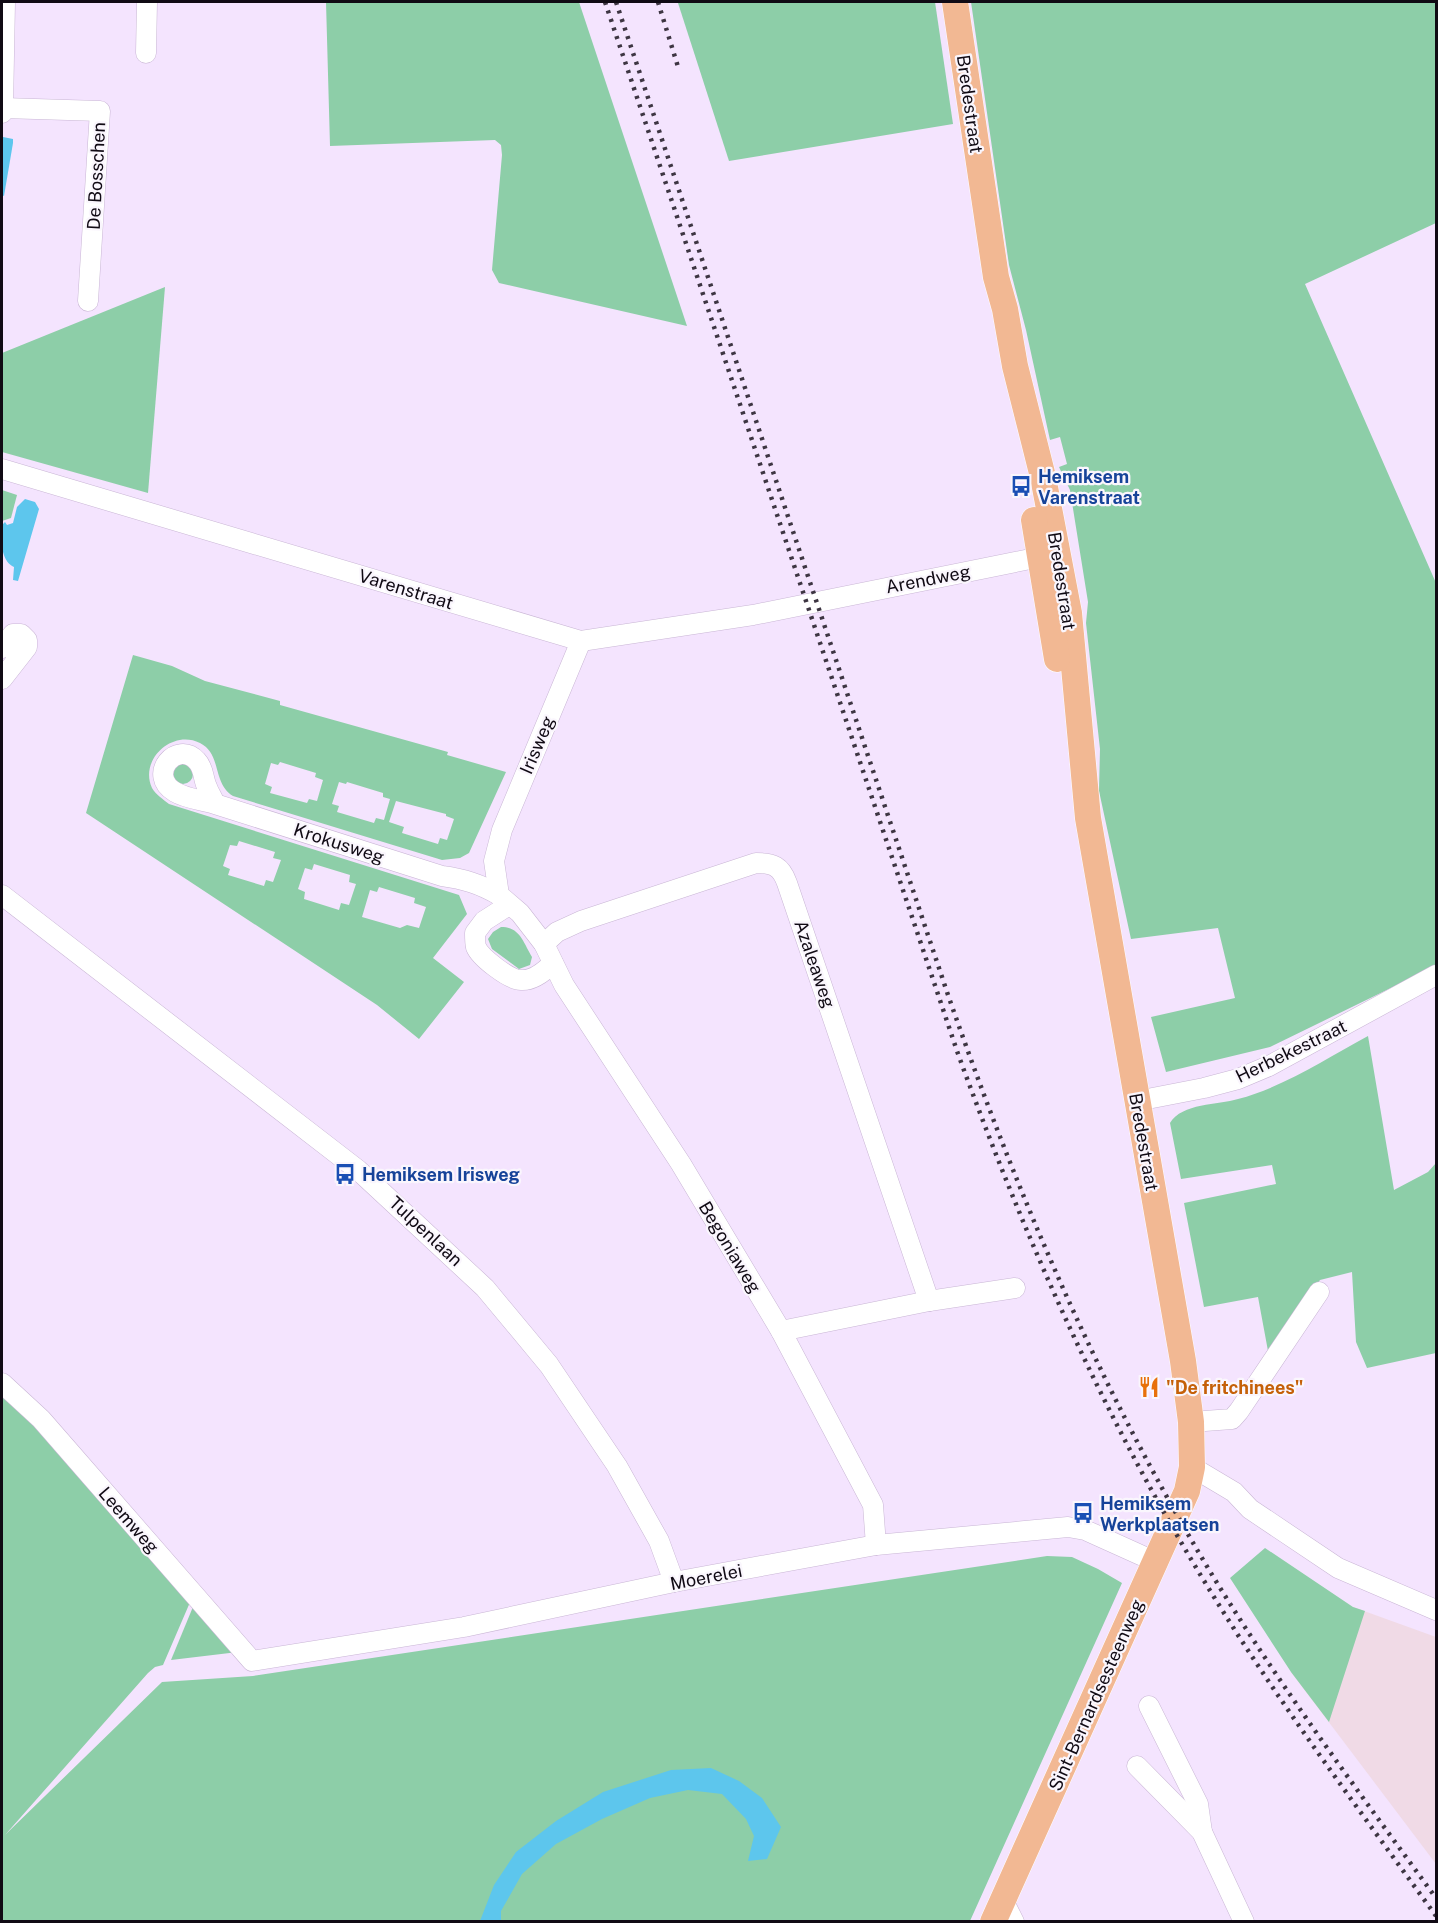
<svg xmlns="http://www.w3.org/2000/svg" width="1438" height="1923" viewBox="0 0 1438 1923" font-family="'Public Sans',sans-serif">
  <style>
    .industrial { fill: #f0dae6 }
    .green { fill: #8dcea8; fill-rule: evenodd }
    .water { fill: #5dc6ed }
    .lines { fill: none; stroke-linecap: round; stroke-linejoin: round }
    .minor-casing { stroke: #c9b6d5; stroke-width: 21 }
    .major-casing { stroke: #fff; stroke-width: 27 }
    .minor { stroke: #fff; stroke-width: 20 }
    .major { stroke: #f2b893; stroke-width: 26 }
    .rail { stroke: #3d3542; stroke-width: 4.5; stroke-dasharray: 3 6; stroke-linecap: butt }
    .labels { text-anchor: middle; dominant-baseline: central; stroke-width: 4.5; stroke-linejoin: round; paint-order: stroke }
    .street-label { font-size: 18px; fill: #100a14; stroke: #faf6fd }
    .transit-label { font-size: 18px; font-weight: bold; fill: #164399; stroke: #faf6fd; text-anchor: start }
    .food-label { font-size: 18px; font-weight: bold; fill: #c56008; stroke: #faf6fd; text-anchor: start }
  </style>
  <rect width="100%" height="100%" fill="#f4e4fe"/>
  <!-- industrial -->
  <path class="industrial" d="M 1353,1607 L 1436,1637 L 1436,1864 L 1291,1672 Z"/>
  <!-- green -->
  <g class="green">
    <path d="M 326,2 L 579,2 L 687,326 L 499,283 L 492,270 L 502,155 L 501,145 L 495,140 L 330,146 Z"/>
    <path d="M 690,2 L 935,2 L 953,124 L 729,161 L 678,3 Z"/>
    <path d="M 971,2 L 1436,2 L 1436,223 L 1305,284 L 1436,583 L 1436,966 L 1270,1047 L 1166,1072 L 1151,1017 L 1235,998 L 1218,928 L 1131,939 L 1099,791 L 1100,749 L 1086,623 L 1088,602 L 1070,490 L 1059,467 L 1067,464 L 1060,437 L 1050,440 L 1026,330 L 1009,265 Z"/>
    <path d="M 165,287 L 148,493 L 2,452 L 2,353 Z"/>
    <path d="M 2,490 L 17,495 L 11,518 L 2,521 Z"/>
    <path d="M 133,655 L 172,666 L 205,681 L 280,701 L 280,705 L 448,752 L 447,755 L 506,772 L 469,853 L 460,858 L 442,860 L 233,796 C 212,783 222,754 200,743 C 172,729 139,760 152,788 C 156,795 163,799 169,804 L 459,895 L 467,914 L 433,958 L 464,982 L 419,1039 L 377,1005 L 86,813 ZM 280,762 L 316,773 L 315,777 L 323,780 L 317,801 L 309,799 L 307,803 L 270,793 L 272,787 L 265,784 L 271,763 L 278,765 ZM 339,782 L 346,784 L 347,782 L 383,793 L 383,797 L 390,799 L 384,820 L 376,818 L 374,823 L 337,812 L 339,806 L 332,804 ZM 396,801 L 446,814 L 446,816 L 454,819 L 447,840 L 440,838 L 438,844 L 402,833 L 404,827 L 389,822 ZM 239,841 L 275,852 L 273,858 L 281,860 L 273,882 L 266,880 L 264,886 L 228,875 L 230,869 L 223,866 L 230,845 L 237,846 ZM 314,864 L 350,875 L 349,882 L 356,884 L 349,905 L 341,903 L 339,910 L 304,899 L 305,892 L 298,889 L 305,868 L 312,870 ZM 379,887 L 415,898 L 414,903 L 426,907 L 419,928 L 407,925 L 400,928 L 362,917 L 370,890 L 377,892 Z"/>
    <circle cx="183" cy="774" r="10"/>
    <path d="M 501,927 C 520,927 523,942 532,957 L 530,965 L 519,969 L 492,949 L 488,939 L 493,932 Z"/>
    <path d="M 1368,1036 L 1394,1190 L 1428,1172 L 1436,1163 L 1436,1353 L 1367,1368 L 1356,1342 L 1352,1272 L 1320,1280 L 1268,1351 L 1258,1297 L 1204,1307 L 1184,1203 L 1276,1184 L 1272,1165 L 1181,1179 L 1170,1123 C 1182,1103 1218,1105 1238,1099 C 1284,1087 1327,1058 1368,1036 Z"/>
    <path d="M 2,1383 L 194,1593 L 163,1665 L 155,1667 L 148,1673 L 5,1835 L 162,1682 L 253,1676 L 1047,1556 L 1072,1557 L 1098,1569 L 1122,1583 L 970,1921 L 2,1921 Z"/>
    <path d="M 1265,1548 L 1353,1607 L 1365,1611 L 1329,1722 L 1291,1672 L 1230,1578 Z"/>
    <path d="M 195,1602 L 238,1652 L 171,1660 Z"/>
  </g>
  <!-- water -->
  <g class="water">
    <path d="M 3,137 L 13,139 L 13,143 L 4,196 L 2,195 Z"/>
    <path d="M 25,499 L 35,502 L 39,509 L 18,581 L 13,580 L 14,567 C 0,561 1,538 2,525 L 5,522 L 7,525 L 13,523 L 17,507 Z"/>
    <path d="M 711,1768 L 739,1781 L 762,1798 L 781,1827 L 767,1859 L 748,1861 L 754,1836 L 746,1819 L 722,1794 L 688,1790 L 650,1798 L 602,1819 L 556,1844 L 522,1874 L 501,1911 L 501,1921 L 480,1921 L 494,1885 L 516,1852 L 556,1821 L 603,1792 L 671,1770 Z"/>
  </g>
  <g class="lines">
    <defs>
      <g id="minor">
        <path d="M 146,53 L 147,2"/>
        <path d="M 3,108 L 100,111 L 88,301"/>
        <path d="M 2,113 L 3,108 L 5,2"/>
        <path d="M 2,469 L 581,641 L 753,615 L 1040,557"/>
        <path d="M 581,641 L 502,830 L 494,861 L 499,895 L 520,913 L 544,944 L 564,985 L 681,1164 L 781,1331 L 873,1505 L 876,1545"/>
        <path d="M 2,648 L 13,634 L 21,634 L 27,640 L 27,647 L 2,679"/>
        <path d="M 215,804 C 213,798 209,793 207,787 C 203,779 204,768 197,761 C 177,739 146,775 175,792 C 187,799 203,800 215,804 L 442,876 C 464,879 480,884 499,895"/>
        <path d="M 2,895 L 358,1170 L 485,1288 L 549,1365 L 617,1466 L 659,1541 L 674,1582"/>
        <path d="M 509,905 L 484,921 L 475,933 C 475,937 475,943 476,947 C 480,957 509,980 521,980 C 533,981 545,971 553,963"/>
        <path d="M 544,944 L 557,932 L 581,921 L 756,863 C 773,863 781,866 787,883 L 929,1301"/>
        <path d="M 1137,1101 L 1204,1088 L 1238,1079 L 1269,1066 L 1436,975"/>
        <path d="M 781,1331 L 929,1301 L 1015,1288"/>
        <path d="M 2,1383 L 41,1419 L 252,1661 L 464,1627 L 674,1582 L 876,1545 L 1068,1527 L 1085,1530 L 1156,1562"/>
        <path d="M 1191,1422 L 1232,1419 L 1239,1411 L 1319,1292"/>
        <path d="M 1192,1467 L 1234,1492 L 1250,1509 L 1338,1568 L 1436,1610"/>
        <path d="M 1149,1706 L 1198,1804 L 1202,1832"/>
        <path d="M 1137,1766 L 1202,1832 L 1244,1922"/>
        <path d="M 1003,1900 L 1014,1922"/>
      </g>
      <g id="major">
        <path d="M 955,2 L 996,277 L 1005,309 L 1015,366 L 1043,477 L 1069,613 L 1088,818 L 1183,1361 L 1191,1422 L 1192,1467 L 1187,1491 L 993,1922"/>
        <path d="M 1034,520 L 1057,659"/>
      </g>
    </defs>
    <!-- minor casing -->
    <use href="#minor" class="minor-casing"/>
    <!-- major casing -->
    <use href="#major" class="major-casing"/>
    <!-- minor -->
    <use href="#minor" class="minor"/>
    <!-- major -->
    <use href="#major" class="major"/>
    <!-- rail -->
    <g class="rail">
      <path d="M 605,2 L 957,1051 C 1024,1236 1103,1416 1206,1584 C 1276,1699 1357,1807 1436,1916"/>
      <path d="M 616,2 L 947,992 C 1018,1197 1101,1392 1214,1578 C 1282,1689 1360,1794 1436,1898"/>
      <path d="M 658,2 L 679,70"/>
    </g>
  </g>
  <!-- icons -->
  <defs>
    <symbol id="bus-bare" viewBox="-9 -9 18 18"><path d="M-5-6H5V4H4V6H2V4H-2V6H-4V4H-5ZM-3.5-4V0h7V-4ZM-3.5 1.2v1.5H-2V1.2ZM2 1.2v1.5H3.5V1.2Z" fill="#1a4fb4" stroke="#faf6fd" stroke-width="2.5" paint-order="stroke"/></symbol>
    <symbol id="restaurant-bare" viewBox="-9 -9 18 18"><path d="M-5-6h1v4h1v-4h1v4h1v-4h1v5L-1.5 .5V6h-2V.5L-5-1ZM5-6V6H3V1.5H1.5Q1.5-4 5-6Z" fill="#e8710a" stroke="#faf6fd" stroke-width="2.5" paint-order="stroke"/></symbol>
  </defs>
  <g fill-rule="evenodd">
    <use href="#bus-bare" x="1006" y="471" width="30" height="30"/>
    <use href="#bus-bare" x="330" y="1159" width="30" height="30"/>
    <use href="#restaurant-bare" x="1134" y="1372" width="30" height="30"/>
    <use href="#bus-bare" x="1068" y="1498" width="30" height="30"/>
  </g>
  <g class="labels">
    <!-- street labels -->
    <g class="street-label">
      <text transform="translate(970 104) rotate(82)">Bredestraat</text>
      <text transform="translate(96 176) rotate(-87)">De Bosschen</text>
      <text transform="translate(928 579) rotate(-11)">Arendweg</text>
      <text transform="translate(1062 581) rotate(81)">Bredestraat</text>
      <text transform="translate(406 589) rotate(17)">Varenstraat</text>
      <text transform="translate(537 745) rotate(-67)">Irisweg</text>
      <text transform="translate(339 843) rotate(18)">Krokusweg</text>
      <text transform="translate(815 964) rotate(71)">Azaleaweg</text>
      <text transform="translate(1291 1051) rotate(-26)">Herbekestraat</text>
      <text transform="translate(1144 1142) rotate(80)">Bredestraat</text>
      <text transform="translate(426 1231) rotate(43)">Tulpenlaan</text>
      <text transform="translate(730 1247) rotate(59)">Begoniaweg</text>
      <text transform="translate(129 1520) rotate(49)">Leemweg</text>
      <text transform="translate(706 1577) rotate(-11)">Moerelei</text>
      <text transform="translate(1096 1695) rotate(-66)">Sint-Bernardsesteenweg</text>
    </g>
    <!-- transit labels -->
    <g class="transit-label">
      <text x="1038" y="476">Hemiksem<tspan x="1038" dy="21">Varenstraat</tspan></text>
      <text x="362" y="1174">Hemiksem Irisweg</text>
      <text x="1100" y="1503">Hemiksem<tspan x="1100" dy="21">Werkplaatsen</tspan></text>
    </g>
    <!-- food labels -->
    <g class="food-label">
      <text x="1166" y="1387">"De fritchinees"</text>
    </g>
  </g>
  <!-- border -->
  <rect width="1438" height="1923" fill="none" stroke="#100a14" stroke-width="6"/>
</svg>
